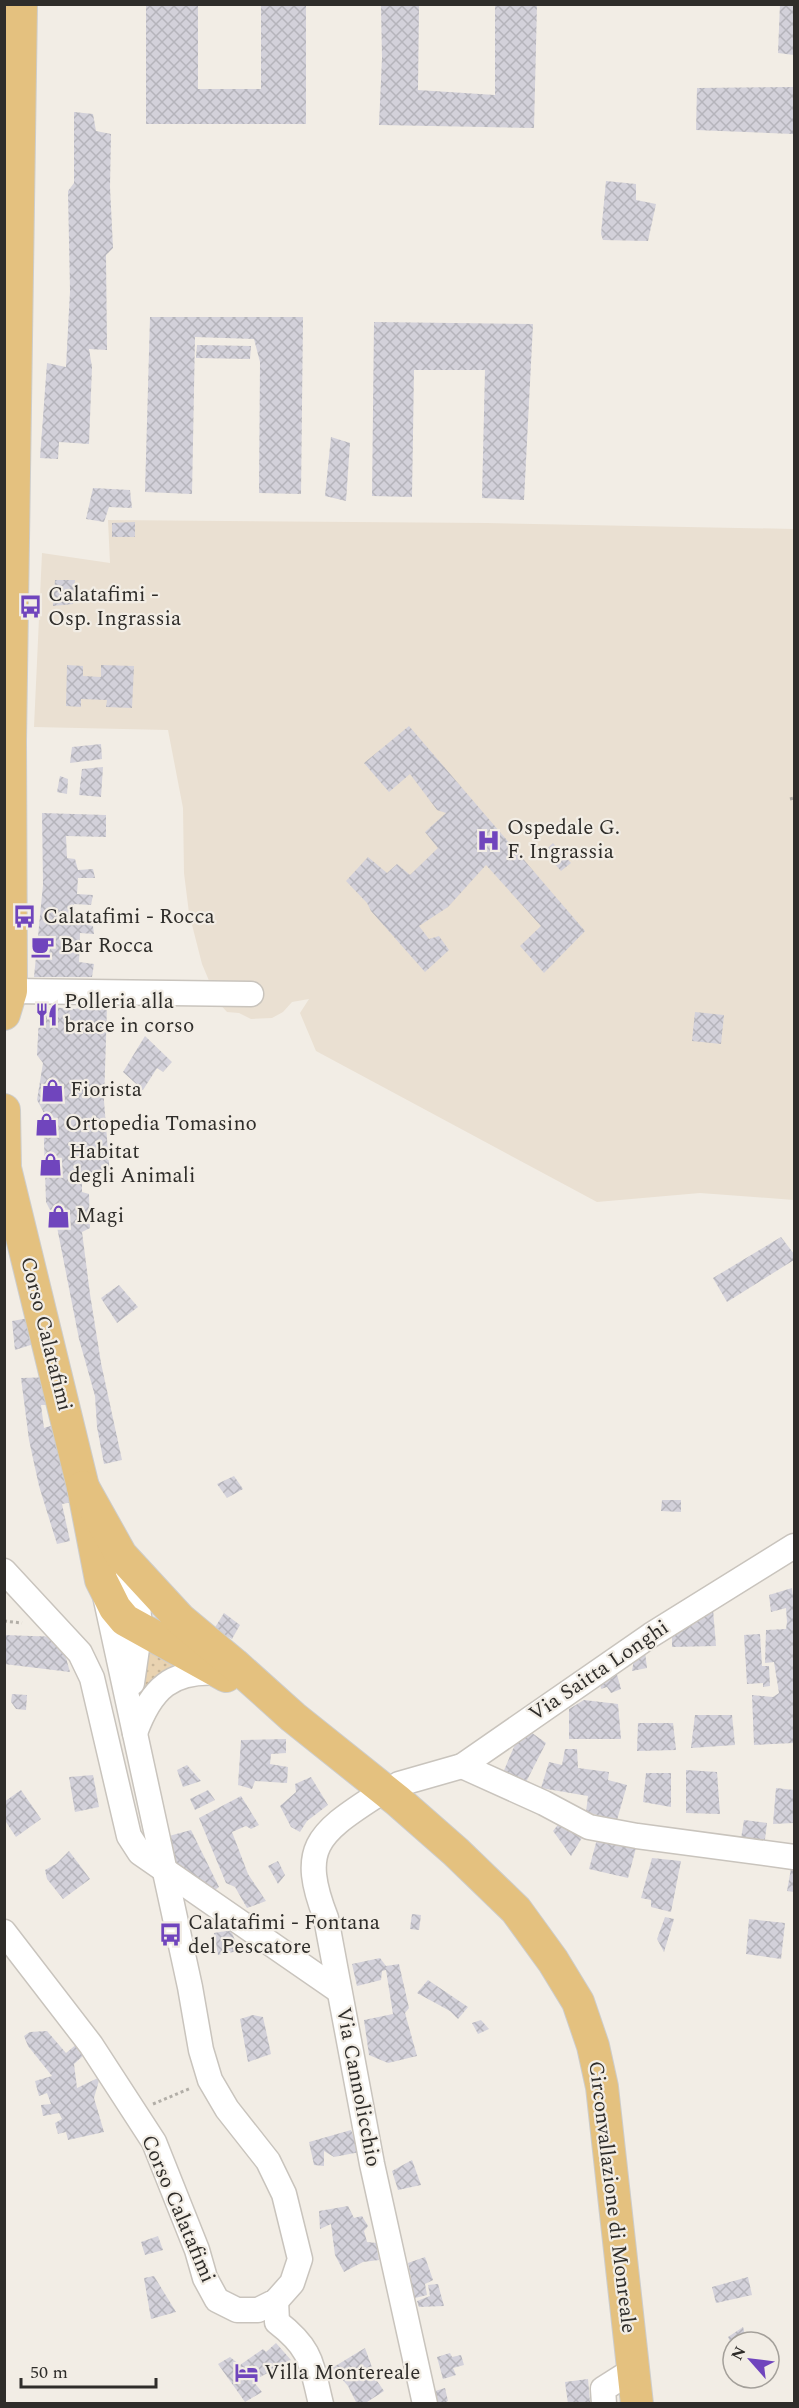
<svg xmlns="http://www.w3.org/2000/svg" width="799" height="2408" viewBox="0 0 799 2408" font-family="Spectral,serif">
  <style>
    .built { fill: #eae0d2 }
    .grass { fill: url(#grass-dots) }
    .building { fill: url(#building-cross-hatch) }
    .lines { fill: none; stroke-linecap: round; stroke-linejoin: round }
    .minor-casing { stroke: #c9c4bd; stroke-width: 27 }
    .major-casing { stroke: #cdcdcc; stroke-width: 34 }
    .path { stroke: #b2aea7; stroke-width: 3; stroke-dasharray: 3 3; stroke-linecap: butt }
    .minor { stroke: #fff; stroke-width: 24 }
    .major { stroke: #e4c17f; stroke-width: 32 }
    .labels { text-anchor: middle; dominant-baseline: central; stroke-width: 4.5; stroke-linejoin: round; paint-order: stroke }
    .poi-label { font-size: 21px; fill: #2f2d2a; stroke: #f2ede5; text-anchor: start }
    .street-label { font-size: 21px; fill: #2f2d2a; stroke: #f2ede5 }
  </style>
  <defs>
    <pattern id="grass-dots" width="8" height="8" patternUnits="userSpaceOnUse" patternTransform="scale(1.5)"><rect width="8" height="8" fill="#e9d3b1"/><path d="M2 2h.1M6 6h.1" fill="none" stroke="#c8b598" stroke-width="1.8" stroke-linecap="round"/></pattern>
    <pattern id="building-cross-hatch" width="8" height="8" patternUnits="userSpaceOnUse" patternTransform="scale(1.5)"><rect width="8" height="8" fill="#d3d1da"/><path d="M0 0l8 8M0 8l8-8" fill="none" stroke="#b5b4bb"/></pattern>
  </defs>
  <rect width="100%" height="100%" fill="#f2ede5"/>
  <!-- built -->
  <path class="built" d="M 108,520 L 487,523 L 794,529 L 794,1200 L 700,1193 L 597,1202 L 316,1051 L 300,1013 L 309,999 L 292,1002 L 283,1012 L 272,1018 L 251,1019 L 239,1013 L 227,1012 L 218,1002 L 202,964 L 189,913 L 184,873 L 183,808 L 168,730 L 34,727 L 42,553 L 110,563 Z"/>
  <!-- grass -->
  <path class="grass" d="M 147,1648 L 192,1665 L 150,1688 L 144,1686 L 143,1664 Z"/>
  <!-- building -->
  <g class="building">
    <path d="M 146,4 L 198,4 L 198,89 L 261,89 L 261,4 L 306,4 L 306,124 L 146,124 Z"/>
    <path d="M 381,4 L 419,4 L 418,90 L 495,95 L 495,4 L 537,4 L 534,128 L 379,125 L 382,58 Z"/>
    <path d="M 780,4 L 794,4 L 794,55 L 778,53 Z"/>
    <path d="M 794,87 L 794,134 L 696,130 L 697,88 Z"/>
    <path d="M 74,112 L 93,114 L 96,131 L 111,134 L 110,187 L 113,248 L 106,255 L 107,350 L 89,349 L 92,367 L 89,444 L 59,442 L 58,459 L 40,458 L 47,363 L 66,367 L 70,291 L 68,191 L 74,183 Z"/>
    <path d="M 606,181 L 636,184 L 636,200 L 656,204 L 648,241 L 603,240 L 601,234 Z"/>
    <path d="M 150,317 L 303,317 L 301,494 L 259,493 L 260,362 L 254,339 L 195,337 L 192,494 L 145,492 Z"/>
    <path d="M 374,322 L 533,324 L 524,500 L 482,498 L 485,370 L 414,370 L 412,497 L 372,496 Z"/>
    <path d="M 197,345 L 251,346 L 250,359 L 196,358 Z"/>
    <path d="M 331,437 L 350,443 L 346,501 L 325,496 Z"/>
    <path d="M 93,488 L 130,490 L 132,508 L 109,507 L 104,522 L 86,519 Z"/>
    <path d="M 135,522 L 135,537 L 112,537 L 112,523 Z"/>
    <path d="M 55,580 L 75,580 L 73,604 L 53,606 Z"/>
    <path d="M 67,665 L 83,666 L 83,676 L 101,677 L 101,665 L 134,666 L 132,708 L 106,707 L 107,700 L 81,699 L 81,707 L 66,706 Z"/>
    <path d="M 409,726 L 585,931 L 544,973 L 520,946 L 541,926 L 486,865 L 448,907 L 419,926 L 429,939 L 439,936 L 449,950 L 425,972 L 371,911 L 367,903 L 346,881 L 368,857 L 387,873 L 397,864 L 410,875 L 438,848 L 425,832 L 446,813 L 437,810 L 410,774 L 389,792 L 364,763 Z"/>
    <path d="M 101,744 L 102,759 L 70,763 L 72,747 Z"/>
    <path d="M 103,767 L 101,797 L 79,795 L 82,769 Z"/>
    <path d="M 60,776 L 68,779 L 67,794 L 57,792 Z"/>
    <path d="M 42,813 L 106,815 L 106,837 L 66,836 L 67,858 L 75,859 L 78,870 L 93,869 L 95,878 L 78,878 L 77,894 L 93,895 L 91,905 L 74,904 L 75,922 L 93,926 L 94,934 L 80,933 L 79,962 L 94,964 L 92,977 L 34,977 L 43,885 Z"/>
    <path d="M 553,843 L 571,863 L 561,871 L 544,852 Z"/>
    <path d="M 37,1006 L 75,1009 L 86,1006 L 107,1007 L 104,1101 L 110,1176 L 82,1174 L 82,1192 L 89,1194 L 90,1228 L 82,1232 L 90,1294 L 101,1363 L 122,1460 L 104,1464 L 97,1427 L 95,1396 L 79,1339 L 56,1222 L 46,1202 L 43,1111 L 37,1100 L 43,1063 L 37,1055 L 39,1017 Z"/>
    <path d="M 695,1012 L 724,1015 L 721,1044 L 692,1041 Z"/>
    <path d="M 145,1036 L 172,1062 L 163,1072 L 157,1068 L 143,1090 L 123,1072 Z"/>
    <path d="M 781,1237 L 794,1254 L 794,1260 L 727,1302 L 713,1278 Z"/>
    <path d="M 119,1285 L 138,1307 L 117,1323 L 101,1298 Z"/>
    <path d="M 29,1318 L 40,1342 L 15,1350 L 12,1321 Z"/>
    <path d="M 53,1377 L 53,1405 L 41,1405 L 44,1428 L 57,1424 L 78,1501 L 62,1504 L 70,1541 L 57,1544 L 39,1486 L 29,1440 L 21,1378 Z"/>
    <path d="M 234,1476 L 243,1489 L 227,1498 L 217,1484 Z"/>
    <path d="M 662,1500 L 681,1500 L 681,1512 L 661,1511 Z"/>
    <path d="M 792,1588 L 794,1605 L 794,1743 L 754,1745 L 752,1695 L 773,1697 L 779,1693 L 774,1662 L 765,1663 L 766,1630 L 786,1629 L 787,1622 L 786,1608 L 771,1612 L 769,1595 Z"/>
    <path d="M 713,1609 L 716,1646 L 672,1647 L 672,1635 Z"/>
    <path d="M 224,1613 L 240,1625 L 232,1639 L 214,1629 Z"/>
    <path d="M 760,1634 L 762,1666 L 769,1666 L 770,1686 L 763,1687 L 763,1683 L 747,1684 L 744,1635 Z"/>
    <path d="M 4,1635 L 60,1637 L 70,1672 L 4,1664 Z"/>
    <path d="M 645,1652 L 647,1668 L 632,1671 L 634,1659 Z"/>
    <path d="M 616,1671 L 621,1689 L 611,1693 L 607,1687 L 601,1689 L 600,1682 Z"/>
    <path d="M 12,1694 L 27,1695 L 26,1710 L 16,1709 L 11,1702 Z"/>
    <path d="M 584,1700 L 618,1704 L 621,1739 L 569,1739 L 569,1709 Z"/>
    <path d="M 695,1715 L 732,1715 L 735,1745 L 691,1748 Z"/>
    <path d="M 638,1723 L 673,1723 L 676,1750 L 637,1751 Z"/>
    <path d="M 528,1730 L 546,1743 L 526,1782 L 502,1775 L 516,1742 Z"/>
    <path d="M 286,1739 L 286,1753 L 271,1754 L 270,1764 L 288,1767 L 287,1783 L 255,1781 L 252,1789 L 238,1785 L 241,1740 Z"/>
    <path d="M 565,1749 L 577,1749 L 578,1768 L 609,1772 L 608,1780 L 627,1785 L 617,1820 L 586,1812 L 588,1796 L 541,1788 L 549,1762 L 562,1765 Z"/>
    <path d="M 187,1765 L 201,1781 L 183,1787 L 177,1770 Z"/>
    <path d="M 686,1770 L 717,1772 L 720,1814 L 686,1813 Z"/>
    <path d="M 646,1773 L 671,1773 L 671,1807 L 643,1802 Z"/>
    <path d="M 93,1775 L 99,1807 L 75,1812 L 69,1777 Z"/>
    <path d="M 311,1777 L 328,1805 L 307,1821 L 300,1832 L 291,1827 L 280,1806 L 296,1792 L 295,1784 Z"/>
    <path d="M 776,1788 L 794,1790 L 794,1823 L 773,1824 Z"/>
    <path d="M 21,1790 L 41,1819 L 16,1837 L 4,1819 L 4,1802 Z"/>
    <path d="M 208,1790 L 215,1800 L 195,1810 L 190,1799 Z"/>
    <path d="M 241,1796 L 259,1825 L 251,1829 L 246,1826 L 232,1832 L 248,1874 L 266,1901 L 247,1908 L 235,1887 L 226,1883 L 199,1818 Z"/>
    <path d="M 564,1817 L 586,1831 L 571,1856 L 553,1831 Z"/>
    <path d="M 744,1820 L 767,1823 L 764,1847 L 740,1845 Z"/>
    <path d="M 191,1830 L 219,1887 L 212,1892 L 174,1868 L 169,1836 Z"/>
    <path d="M 597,1839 L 636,1848 L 628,1878 L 589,1869 Z"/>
    <path d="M 69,1851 L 90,1879 L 63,1899 L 47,1879 L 45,1870 L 56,1864 Z"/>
    <path d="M 652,1858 L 681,1861 L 671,1912 L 651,1907 L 651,1900 L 641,1898 Z"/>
    <path d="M 278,1861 L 285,1875 L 278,1884 L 268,1866 Z"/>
    <path d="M 792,1863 L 794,1863 L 794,1892 L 787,1891 Z"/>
    <path d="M 412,1914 L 421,1915 L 419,1930 L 410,1929 Z"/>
    <path d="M 665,1917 L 674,1919 L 664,1952 L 657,1939 Z"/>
    <path d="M 749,1919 L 785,1923 L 781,1959 L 746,1954 Z"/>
    <path d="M 231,1930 L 239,1951 L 218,1955 L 214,1933 Z"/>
    <path d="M 380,1958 L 386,1966 L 399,1964 L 409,2008 L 405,2013 L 417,2056 L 388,2063 L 369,2055 L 364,2020 L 393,2014 L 386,1970 L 382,1971 L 381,1980 L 357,1986 L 352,1964 Z"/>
    <path d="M 428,1980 L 468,2007 L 458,2019 L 450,2011 L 417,1993 Z"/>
    <path d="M 253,2015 L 263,2017 L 271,2054 L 248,2062 L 240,2019 Z"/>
    <path d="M 481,2020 L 489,2029 L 478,2034 L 472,2023 Z"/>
    <path d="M 47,2031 L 66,2053 L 77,2044 L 84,2055 L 74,2064 L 77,2088 L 100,2077 L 94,2098 L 104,2132 L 68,2140 L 66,2132 L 58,2134 L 55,2123 L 62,2119 L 59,2113 L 43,2116 L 41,2105 L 51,2104 L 47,2093 L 39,2096 L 35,2081 L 52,2076 L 28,2046 L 24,2036 L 30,2032 Z"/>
    <path d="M 351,2130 L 360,2152 L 334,2157 L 324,2151 L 324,2166 L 314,2165 L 309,2142 Z"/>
    <path d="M 412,2160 L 421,2185 L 398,2190 L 392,2171 Z"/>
    <path d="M 348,2206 L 354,2218 L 362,2216 L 368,2226 L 364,2231 L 367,2242 L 376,2243 L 379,2260 L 363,2262 L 344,2272 L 335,2255 L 331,2224 L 320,2229 L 319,2211 Z"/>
    <path d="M 158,2236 L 163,2250 L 145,2255 L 141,2242 Z"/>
    <path d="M 425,2257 L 433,2280 L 425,2284 L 427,2295 L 415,2298 L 407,2280 L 411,2278 L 408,2263 Z"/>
    <path d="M 154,2276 L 176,2312 L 151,2319 L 144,2278 Z"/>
    <path d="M 748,2277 L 752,2295 L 716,2303 L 712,2287 Z"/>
    <path d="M 438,2284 L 444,2306 L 419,2307 L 417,2301 L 430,2296 L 428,2285 Z"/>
    <path d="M 743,2327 L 747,2342 L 733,2342 L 733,2348 L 728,2337 Z"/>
    <path d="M 276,2343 L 291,2360 L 253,2381 L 262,2392 L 245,2402 L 218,2364 L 230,2357 L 240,2365 L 263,2349 L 266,2352 Z"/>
    <path d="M 365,2348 L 377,2381 L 384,2391 L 364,2404 L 357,2404 L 348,2386 L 332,2368 Z"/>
    <path d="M 450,2353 L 452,2357 L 461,2355 L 464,2365 L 453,2368 L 456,2375 L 443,2379 L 437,2357 Z"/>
    <path d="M 588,2379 L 590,2402 L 568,2404 L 565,2382 Z"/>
    <path d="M 445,2388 L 448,2401 L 442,2404 L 427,2404 L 425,2394 Z"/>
  </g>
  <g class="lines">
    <defs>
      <g id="minor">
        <path d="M 11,991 L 251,994"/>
        <path d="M 124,1562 L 138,1605 L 140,1628 L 132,1683"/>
        <path d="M 4,1571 L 80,1653 L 92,1678 L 129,1836 L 140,1853 L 339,1991"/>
        <path d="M 135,1733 C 151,1689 171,1669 221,1673"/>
        <path d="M 462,1766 L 544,1803 L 589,1827 L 637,1836 L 794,1857"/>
        <path d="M 399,1784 L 462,1766 L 651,1635 L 794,1546"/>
        <path d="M 374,1797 C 317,1834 299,1849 326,1918 L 372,2164 L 425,2404"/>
        <path d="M 4,1932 L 91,2045 L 154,2142 L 197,2250 L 205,2278 L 217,2300 L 237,2310 L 258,2310 L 276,2301 L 292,2283 L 300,2259 L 284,2194 L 268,2161 L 227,2109 L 210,2080 L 201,2050 L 190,1987 L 106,1600"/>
        <path d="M 276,2301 L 277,2322 C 312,2349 311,2363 321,2404"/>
        <path d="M 604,2404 L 603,2389 L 633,2370"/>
      </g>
      <g id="major">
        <path d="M 4,1014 L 11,991 L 10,741 L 21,4"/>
        <path d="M 4,1110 L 5,1168 L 83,1487 L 101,1580 L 115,1608 L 125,1620 L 226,1676"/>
        <path d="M 83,1487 L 121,1555 L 180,1619 L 234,1664 L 293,1717 L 398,1801 L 456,1852 L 516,1910 L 553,1961 L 578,2002 L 593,2046 L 602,2087 L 637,2404"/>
      </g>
    </defs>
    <!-- minor casing -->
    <use href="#minor" class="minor-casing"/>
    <!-- major casing -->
    <use href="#major" class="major-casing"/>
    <!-- path -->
    <g class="path">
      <path d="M 790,799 L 794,798"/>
      <path d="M 4,1621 L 22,1623"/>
      <path d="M 153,2104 L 191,2088"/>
    </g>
    <!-- minor -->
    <use href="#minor" class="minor"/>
    <!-- major -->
    <use href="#major" class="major"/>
  </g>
  <!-- icons -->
  <defs>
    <symbol id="bus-bare" viewBox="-9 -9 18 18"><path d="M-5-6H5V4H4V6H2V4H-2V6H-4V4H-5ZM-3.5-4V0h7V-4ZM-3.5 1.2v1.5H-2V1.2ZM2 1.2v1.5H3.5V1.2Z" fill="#7045bd" stroke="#f2ede5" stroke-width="2.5" paint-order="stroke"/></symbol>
    <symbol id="hospital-bare" viewBox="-9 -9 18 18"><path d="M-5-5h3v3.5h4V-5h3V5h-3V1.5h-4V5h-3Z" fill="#7045bd" stroke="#f2ede5" stroke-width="2.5" paint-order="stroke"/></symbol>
    <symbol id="cafe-bare" viewBox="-9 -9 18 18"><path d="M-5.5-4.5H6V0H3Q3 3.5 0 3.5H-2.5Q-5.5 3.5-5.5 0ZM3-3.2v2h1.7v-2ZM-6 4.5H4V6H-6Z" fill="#7045bd" stroke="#f2ede5" stroke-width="2.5" paint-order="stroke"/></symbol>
    <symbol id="restaurant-bare" viewBox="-9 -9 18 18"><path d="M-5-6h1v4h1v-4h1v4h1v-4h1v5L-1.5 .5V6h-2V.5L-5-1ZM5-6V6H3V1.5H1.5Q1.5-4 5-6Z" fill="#7045bd" stroke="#f2ede5" stroke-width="2.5" paint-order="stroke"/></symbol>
    <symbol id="shop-bare" viewBox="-9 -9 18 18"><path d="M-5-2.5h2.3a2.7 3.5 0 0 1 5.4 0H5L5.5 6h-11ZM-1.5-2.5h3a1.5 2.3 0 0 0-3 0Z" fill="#7045bd" stroke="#f2ede5" stroke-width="2.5" paint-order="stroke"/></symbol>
    <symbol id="hotel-bare" viewBox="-9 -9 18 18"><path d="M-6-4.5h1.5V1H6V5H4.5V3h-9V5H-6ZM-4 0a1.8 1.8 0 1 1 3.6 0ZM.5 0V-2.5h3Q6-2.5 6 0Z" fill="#7045bd" stroke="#f2ede5" stroke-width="2.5" paint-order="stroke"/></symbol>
  </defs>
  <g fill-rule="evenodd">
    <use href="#bus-bare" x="14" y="590" width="33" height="33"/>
    <use href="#hospital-bare" x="472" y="824" width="33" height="33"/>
    <use href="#bus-bare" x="8" y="900" width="33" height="33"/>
    <use href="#cafe-bare" x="26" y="930" width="33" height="33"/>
    <use href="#restaurant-bare" x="30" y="998" width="33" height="33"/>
    <use href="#shop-bare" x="36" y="1074" width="33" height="33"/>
    <use href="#shop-bare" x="30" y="1108" width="33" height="33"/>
    <use href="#shop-bare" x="34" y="1148" width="33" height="33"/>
    <use href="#shop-bare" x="42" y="1200" width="33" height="33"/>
    <use href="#bus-bare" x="154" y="1918" width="33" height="33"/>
    <use href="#hotel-bare" x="230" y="2356" width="33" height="33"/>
  </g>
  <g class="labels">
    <!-- poi labels -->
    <g class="poi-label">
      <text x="48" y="595">Calatafimi -<tspan x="48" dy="24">Osp. Ingrassia</tspan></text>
      <text x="507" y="828">Ospedale G.<tspan x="507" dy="24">F. Ingrassia</tspan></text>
      <text x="43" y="917">Calatafimi - Rocca</text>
      <text x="60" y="946">Bar Rocca</text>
      <text x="64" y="1002">Polleria alla<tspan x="64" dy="24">brace in corso</tspan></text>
      <text x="70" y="1090">Fiorista</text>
      <text x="65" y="1124">Ortopedia Tomasino</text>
      <text x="69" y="1152">Habitat<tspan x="69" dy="24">degli Animali</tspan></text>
      <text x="76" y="1216">Magi</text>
      <text x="188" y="1923">Calatafimi - Fontana<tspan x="188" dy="24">del Pescatore</tspan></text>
      <text x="264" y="2373">Villa Montereale</text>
    </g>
    <!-- street labels -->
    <g class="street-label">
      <text transform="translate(46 1334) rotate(76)">Corso Calatafimi</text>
      <text transform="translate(599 1671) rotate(-34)">Via Saitta Longhi</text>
      <text transform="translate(358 2087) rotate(79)">Via Cannolicchio</text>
      <text transform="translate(612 2197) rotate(83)">Circonvallazione di Monreale</text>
      <text transform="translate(178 2209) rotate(67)">Corso Calatafimi</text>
    </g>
  </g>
  <!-- border -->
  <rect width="799" height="2408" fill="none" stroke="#2f2d2a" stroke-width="12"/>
  <!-- north arrow -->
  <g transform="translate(751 2360) rotate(298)"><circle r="28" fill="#f2ede5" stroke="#a4a09a" stroke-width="1.5"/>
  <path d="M0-4.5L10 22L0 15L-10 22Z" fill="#7045bd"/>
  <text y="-9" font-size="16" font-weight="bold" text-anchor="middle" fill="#2f2d2a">N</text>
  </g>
  <!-- scale -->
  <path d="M21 2378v9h135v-9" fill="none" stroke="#2f2d2a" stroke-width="3"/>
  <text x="30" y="2378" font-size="18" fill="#2f2d2a" stroke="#f2ede5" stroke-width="4.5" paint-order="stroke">50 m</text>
</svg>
